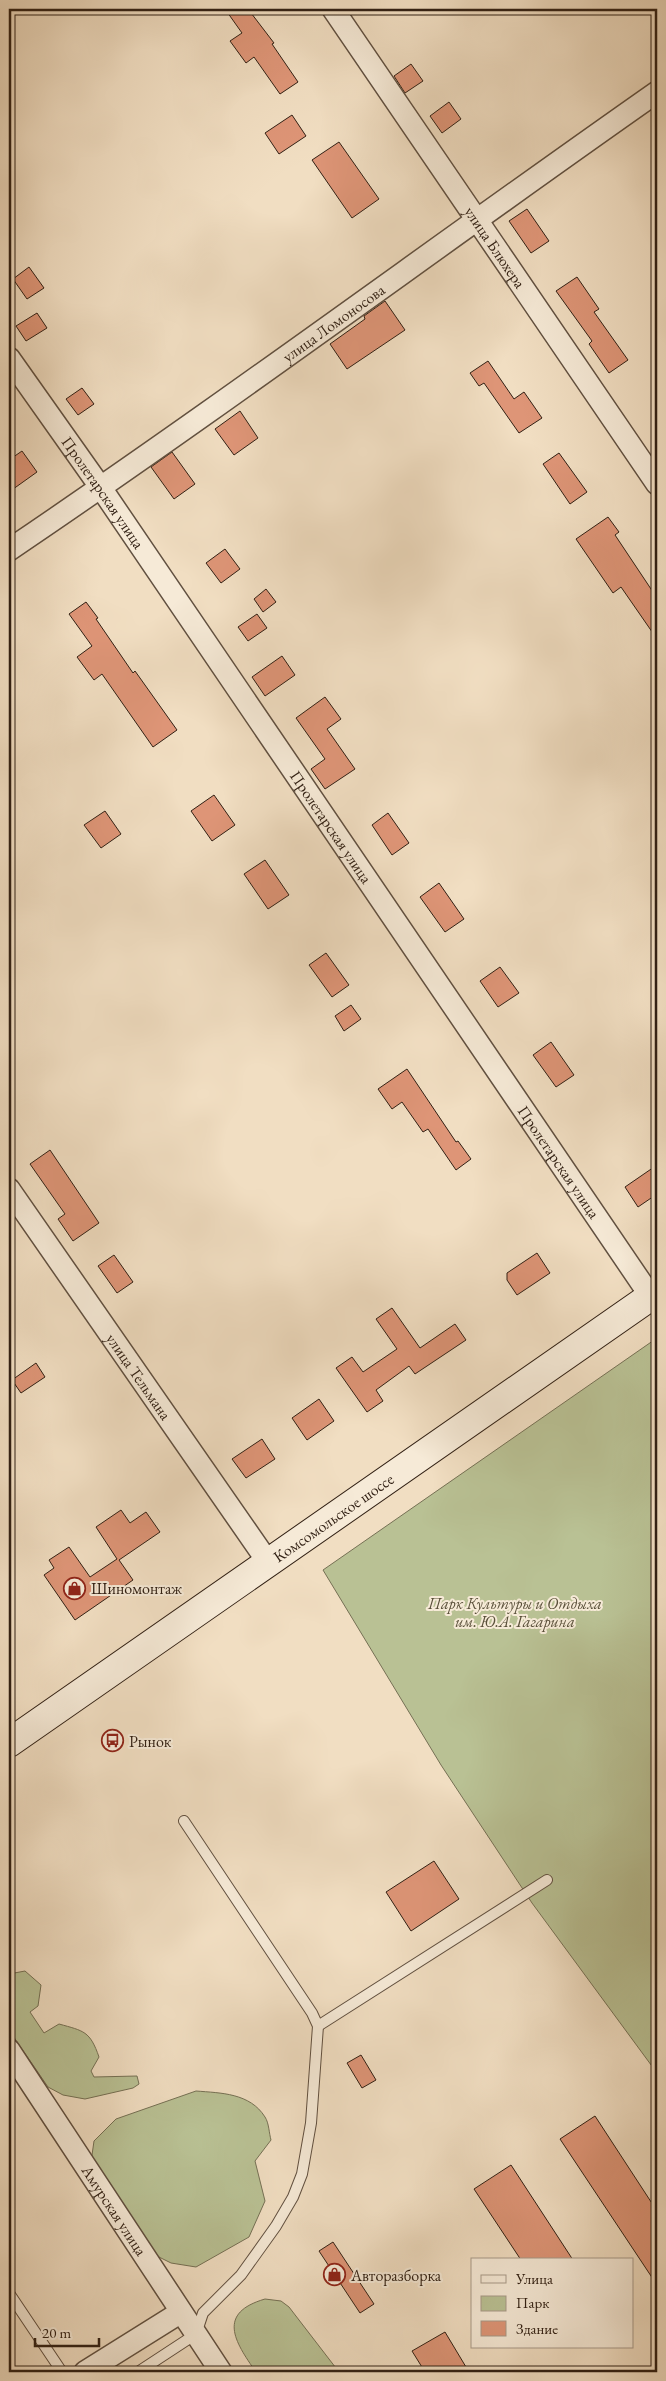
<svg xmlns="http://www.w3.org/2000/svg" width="666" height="2381" viewBox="0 0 666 2381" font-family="'EB Garamond',serif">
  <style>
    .green { fill: #b9c194; stroke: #757054 }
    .building { fill: #de9577; stroke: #312014 }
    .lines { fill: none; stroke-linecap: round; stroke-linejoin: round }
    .lane-casing { stroke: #615040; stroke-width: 12 }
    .street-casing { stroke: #615040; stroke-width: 24 }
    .secondary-casing { stroke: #312014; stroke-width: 30 }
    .lane { stroke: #f6ead7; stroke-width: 10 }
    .street { stroke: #f6ead7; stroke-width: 21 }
    .secondary { stroke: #f6ead7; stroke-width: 28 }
    .labels { text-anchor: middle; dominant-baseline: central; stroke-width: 4; stroke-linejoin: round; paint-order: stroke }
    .street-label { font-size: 16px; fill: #312014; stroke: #f6ead7 }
    .poi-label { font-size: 16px; fill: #312014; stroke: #f6ead7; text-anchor: start }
    .park-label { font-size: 16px; font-style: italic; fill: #5a503a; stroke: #f6ead7 }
  </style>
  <rect width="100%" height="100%" fill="#f1dec2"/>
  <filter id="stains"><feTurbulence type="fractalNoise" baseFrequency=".004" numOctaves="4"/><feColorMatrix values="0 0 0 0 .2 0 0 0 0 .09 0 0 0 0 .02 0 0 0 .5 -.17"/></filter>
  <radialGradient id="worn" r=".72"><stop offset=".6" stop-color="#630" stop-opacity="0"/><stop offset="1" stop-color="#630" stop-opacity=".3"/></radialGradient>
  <!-- green -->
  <g class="green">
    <path d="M 657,1338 L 657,2073 L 532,1903 L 441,1765 L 323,1570 Z"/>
    <path d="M 25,1971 L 41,1985 L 38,2006 L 30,2012 L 44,2033 L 59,2024 C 84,2031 90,2031 99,2057 L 91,2071 L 94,2077 L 137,2076 L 139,2084 L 133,2088 L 85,2099 L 63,2095 L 48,2087 L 9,2030 L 9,1974 Z"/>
    <path d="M 196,2091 C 221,2093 250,2093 265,2117 C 269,2123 269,2133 271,2140 L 255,2161 L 265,2201 L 249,2237 L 196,2267 L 171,2263 L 155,2255 L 91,2162 L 94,2141 L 116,2119 Z"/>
    <path d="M 265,2299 L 281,2301 L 289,2307 L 339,2372 L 256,2372 C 234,2341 217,2313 265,2299 Z"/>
  </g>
  <!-- building -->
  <g class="building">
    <path d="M 225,9 L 248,9 L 274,43 L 272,44 L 298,82 L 280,94 L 254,57 L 246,63 L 230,41 L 242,33 Z"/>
    <path d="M 411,64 L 423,81 L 405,93 L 394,76 Z"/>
    <path d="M 449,102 L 461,119 L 442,133 L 430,116 Z"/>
    <path d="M 292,115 L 306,136 L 279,154 L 265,133 Z"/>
    <path d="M 339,142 L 379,199 L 352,218 L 312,160 Z"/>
    <path d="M 527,209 L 549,241 L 531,253 L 509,221 Z"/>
    <path d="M 29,267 L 44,288 L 27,299 L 13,279 Z"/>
    <path d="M 577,277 L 599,309 L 594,312 L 628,360 L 609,373 L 589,344 L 592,341 L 556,291 Z"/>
    <path d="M 385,301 L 405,330 L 347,369 L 330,344 L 365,319 L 364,316 Z"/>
    <path d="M 37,313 L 47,328 L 26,341 L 16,326 Z"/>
    <path d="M 488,361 L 514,399 L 524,392 L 542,418 L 519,433 L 484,383 L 479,386 L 470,373 Z"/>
    <path d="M 82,388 L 94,404 L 78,415 L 66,399 Z"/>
    <path d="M 240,411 L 258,438 L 234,455 L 215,429 Z"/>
    <path d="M 22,451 L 37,472 L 9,492 L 9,460 Z"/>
    <path d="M 172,452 L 195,484 L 174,499 L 151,467 Z"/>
    <path d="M 559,453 L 587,492 L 570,504 L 543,464 Z"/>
    <path d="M 608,517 L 619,532 L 615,535 L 657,598 L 657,639 L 621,587 L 613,593 L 576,539 Z"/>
    <path d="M 225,549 L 240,569 L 221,583 L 206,563 Z"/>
    <path d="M 266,589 L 276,602 L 263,612 L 254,599 Z"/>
    <path d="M 86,602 L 98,618 L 96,619 L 133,673 L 135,671 L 177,730 L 153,747 L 102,674 L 94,680 L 77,657 L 92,646 L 69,614 Z"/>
    <path d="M 257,614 L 267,628 L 248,641 L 238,627 Z"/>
    <path d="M 282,656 L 295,675 L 265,696 L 252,677 Z"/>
    <path d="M 325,697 L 341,719 L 327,729 L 355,769 L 325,789 L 311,769 L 325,759 L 296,718 Z"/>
    <path d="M 214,795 L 235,825 L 212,841 L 191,811 Z"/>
    <path d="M 105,811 L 121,834 L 101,848 L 84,825 Z"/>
    <path d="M 388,813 L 409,843 L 392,855 L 372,825 Z"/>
    <path d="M 265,860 L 289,895 L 268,909 L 244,874 Z"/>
    <path d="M 439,883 L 464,919 L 445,932 L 420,897 Z"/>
    <path d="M 326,953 L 349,985 L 332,997 L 309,965 Z"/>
    <path d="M 500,967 L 519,993 L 498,1007 L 480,981 Z"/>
    <path d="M 351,1005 L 361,1019 L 344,1031 L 335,1016 Z"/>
    <path d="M 551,1042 L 574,1075 L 556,1087 L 533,1055 Z"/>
    <path d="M 407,1069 L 456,1142 L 458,1141 L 471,1159 L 456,1170 L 428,1129 L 423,1132 L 402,1102 L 392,1109 L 378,1089 Z"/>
    <path d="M 50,1150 L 99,1223 L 73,1241 L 58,1219 L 65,1214 L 30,1164 Z"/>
    <path d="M 657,1165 L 657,1194 L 638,1207 L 625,1187 Z"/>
    <path d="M 537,1253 L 550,1273 L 517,1295 L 507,1280 L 507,1273 Z"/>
    <path d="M 114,1255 L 133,1282 L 117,1293 L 98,1266 Z"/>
    <path d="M 392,1308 L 420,1348 L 455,1324 L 466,1340 L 415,1374 L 409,1366 L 376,1390 L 383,1401 L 367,1412 L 336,1368 L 352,1357 L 363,1372 L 397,1349 L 376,1319 Z"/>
    <path d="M 36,1363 L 45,1377 L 21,1393 L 12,1380 Z"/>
    <path d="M 319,1399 L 334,1421 L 307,1440 L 292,1418 Z"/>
    <path d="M 262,1439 L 275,1459 L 246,1478 L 232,1459 Z"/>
    <path d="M 121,1510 L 130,1523 L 146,1512 L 160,1532 L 119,1560 L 133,1580 L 75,1620 L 44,1575 L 54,1568 L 49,1560 L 69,1547 L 90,1577 L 117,1559 L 96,1527 Z"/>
    <path d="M 434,1861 L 459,1899 L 411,1931 L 386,1892 Z"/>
    <path d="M 361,2055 L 376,2080 L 362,2088 L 347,2063 Z"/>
    <path d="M 595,2116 L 657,2211 L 657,2285 L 560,2139 Z"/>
    <path d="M 511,2165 L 573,2260 L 521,2260 L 474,2189 Z"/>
    <path d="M 333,2242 L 374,2304 L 360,2313 L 319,2251 Z"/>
    <path d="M 445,2332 L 469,2372 L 425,2372 L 412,2351 Z"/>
  </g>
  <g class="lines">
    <defs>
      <g id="lane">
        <path d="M 318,2026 L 547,1880"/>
        <path d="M 9,2293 L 62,2372"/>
        <path d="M 138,2372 L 196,2334 L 203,2313 L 241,2275 L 276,2226 L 293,2197 L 302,2174 L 311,2123 L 318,2026 L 312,2013 L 184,1821"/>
      </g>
      <g id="street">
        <path id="s1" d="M 333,9 L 657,484"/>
        <path id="s2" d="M 9,358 L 101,488 L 651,1297"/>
        <path id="s3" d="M 9,550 C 228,402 440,244 657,92"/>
        <path id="s4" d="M 9,1189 L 268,1562"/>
        <path id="s5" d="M 9,2050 L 221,2372"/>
        <path d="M 85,2372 L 181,2312"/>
      </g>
      <g id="secondary">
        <path id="s6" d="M 9,1743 L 657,1292"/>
      </g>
    </defs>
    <!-- lane casing -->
    <use href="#lane" class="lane-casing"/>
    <!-- street casing -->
    <use href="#street" class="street-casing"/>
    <!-- secondary casing -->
    <use href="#secondary" class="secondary-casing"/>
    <!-- lane -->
    <use href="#lane" class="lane"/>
    <!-- street -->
    <use href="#street" class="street"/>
    <!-- secondary -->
    <use href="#secondary" class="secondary"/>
  </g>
  <!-- icons -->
  <defs>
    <symbol id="shop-ring" viewBox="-11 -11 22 22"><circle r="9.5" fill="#f6ead7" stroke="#8f2418" stroke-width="1.5"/><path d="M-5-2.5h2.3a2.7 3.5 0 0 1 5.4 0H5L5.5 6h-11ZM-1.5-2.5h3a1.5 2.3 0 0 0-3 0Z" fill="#8f2418"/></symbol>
    <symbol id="bus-ring" viewBox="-11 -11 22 22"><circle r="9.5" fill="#f6ead7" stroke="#8f2418" stroke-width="1.5"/><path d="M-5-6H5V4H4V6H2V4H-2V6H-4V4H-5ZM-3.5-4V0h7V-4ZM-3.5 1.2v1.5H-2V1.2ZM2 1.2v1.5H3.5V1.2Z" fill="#8f2418"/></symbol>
  </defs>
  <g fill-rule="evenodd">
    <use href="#shop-ring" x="62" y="1576" width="25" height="25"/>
    <use href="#bus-ring" x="100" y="1728" width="25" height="25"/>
    <use href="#shop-ring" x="322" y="2262" width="25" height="25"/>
  </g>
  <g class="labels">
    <!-- street labels -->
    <g class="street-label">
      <text stroke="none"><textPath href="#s1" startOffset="288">улица Блюхера</textPath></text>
      <text stroke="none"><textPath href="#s3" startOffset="396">улица Ломоносова</textPath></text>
      <text stroke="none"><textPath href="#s2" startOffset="164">Пролетарская улица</textPath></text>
      <text stroke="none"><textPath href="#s2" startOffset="569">Пролетарская улица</textPath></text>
      <text stroke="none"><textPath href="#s2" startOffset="974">Пролетарская улица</textPath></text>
      <text stroke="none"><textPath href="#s4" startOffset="228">улица Тельмана</textPath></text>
      <text stroke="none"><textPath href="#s6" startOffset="395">Комсомольское шоссе</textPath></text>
      <text stroke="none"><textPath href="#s5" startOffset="192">Амурская улица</textPath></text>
    </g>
    <!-- poi labels -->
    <g class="poi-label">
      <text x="91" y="1588">Шиномонтаж</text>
      <text x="129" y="1741">Рынок</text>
      <text x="351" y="2275">Авторазборка</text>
    </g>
    <!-- park labels -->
    <g class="park-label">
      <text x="515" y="1603">Парк Культуры и Отдыха<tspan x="515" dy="18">им. Ю.А. Гагарина</tspan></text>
    </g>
  </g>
  <!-- margin -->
  <rect width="666" height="2381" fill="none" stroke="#f1dec2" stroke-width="30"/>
  <rect x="10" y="10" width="646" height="2361" fill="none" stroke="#312014" stroke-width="2.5"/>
  <rect x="15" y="15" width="636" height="2351" fill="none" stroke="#312014"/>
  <!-- legend -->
  <rect x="471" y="2258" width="162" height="90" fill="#f6ead7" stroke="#a79989"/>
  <rect x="481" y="2275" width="25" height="8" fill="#f6ead7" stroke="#a79989"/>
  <text x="516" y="2284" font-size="15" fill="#312014">Улица</text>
  <rect x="481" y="2296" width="25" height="15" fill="#b9c194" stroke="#a79989"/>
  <text x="516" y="2308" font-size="15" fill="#312014">Парк</text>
  <rect x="481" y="2321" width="25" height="15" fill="#de9577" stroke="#a79989"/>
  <text x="516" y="2334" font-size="15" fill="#312014">Здание</text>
  <!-- scale -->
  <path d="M35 2338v8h64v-8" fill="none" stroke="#312014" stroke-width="2.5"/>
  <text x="42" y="2338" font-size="15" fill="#312014" stroke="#f6ead7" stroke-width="4" paint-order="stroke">20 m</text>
  <rect width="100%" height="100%" filter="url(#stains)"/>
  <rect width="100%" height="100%" fill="url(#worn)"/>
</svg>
